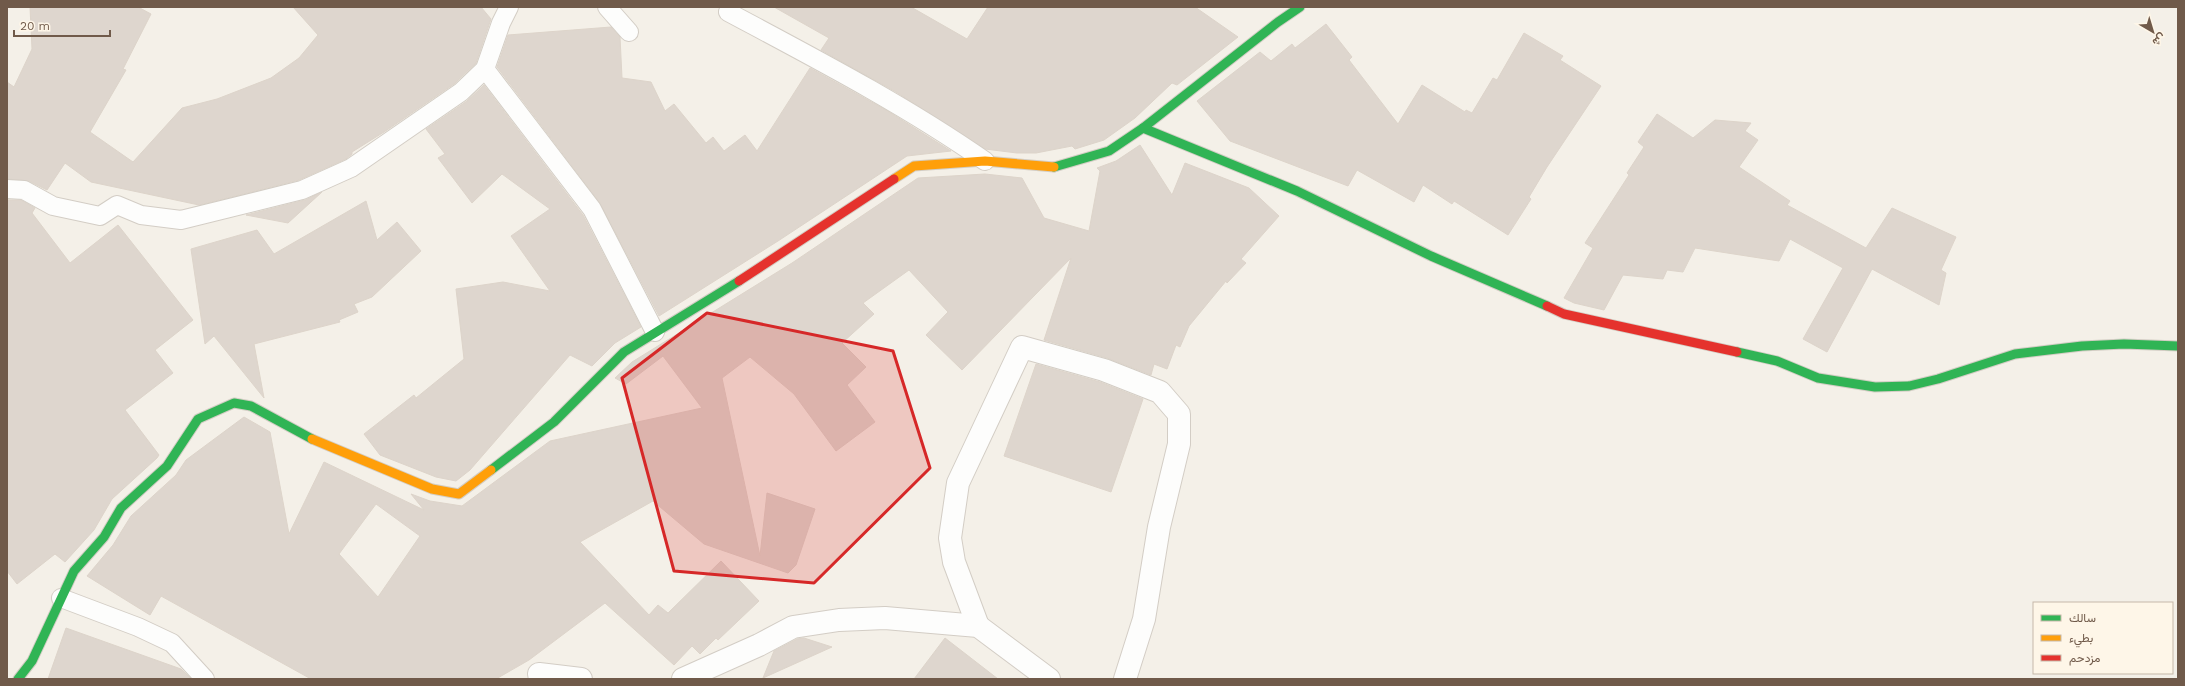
<svg xmlns="http://www.w3.org/2000/svg" width="2185" height="686" viewBox="0 0 2185 686" font-family="'Work Sans',Vazirmatn,sans-serif">
  <style>
    .building { fill: #ded6ce; stroke: #ddd4ca; fill-rule: evenodd }
    .lines { fill: none; stroke-linecap: round; stroke-linejoin: round }
    .lane-casing { stroke: #d3cdc5; stroke-width: 20 }
    .street-casing { stroke: #d3cdc5; stroke-width: 24 }
    .fast-casing { stroke: #d3cdc4; stroke-width: 11 }
    .slow-casing { stroke: #d3cdc4; stroke-width: 11 }
    .jam-casing { stroke: #d3cdc4; stroke-width: 11 }
    .lane { stroke: #fdfdfc; stroke-width: 18 }
    .street { stroke: #fdfdfc; stroke-width: 22 }
    .fast { stroke: #30b455; stroke-width: 9 }
    .slow { stroke: #ff9f0a; stroke-width: 9 }
    .jam { stroke: #e5322d; stroke-width: 9 }
    .marked { fill: #d62828; fill-opacity: 0.2; stroke: #d62828; stroke-width: 3; stroke-linejoin: round }
  </style>
  <rect width="100%" height="100%" fill="#f4f0e8"/>
  <!-- building -->
  <g class="building">
    <path d="M 30,7 L 138,7 L 151,14 L 123,69 L 126,70 L 90,132 L 133,162 L 182,108 L 217,99 L 271,78 L 299,58 L 318,35 L 293,7 L 481,7 L 491,19 L 476,63 L 454,84 L 384,132 L 352,152 L 352,154 L 346,159 L 299,180 L 199,205 L 91,182 L 65,163 L 47,190 L 29,181 L 7,179 L 7,82 L 14,87 L 32,49 Z"/>
    <path d="M 774,7 L 911,7 L 967,39 L 988,7 L 1195,7 L 1238,37 L 1177,85 L 1172,83 L 1135,118 L 1104,140 L 1075,149 L 1072,146 L 1036,153 L 1017,153 L 985,149 L 896,92 L 821,50 L 829,38 Z"/>
    <path d="M 1326,24 L 1352,57 L 1349,60 L 1398,124 L 1422,85 L 1465,112 L 1466,110 L 1472,113 L 1493,78 L 1497,80 L 1524,33 L 1563,56 L 1560,60 L 1601,86 L 1547,167 L 1529,197 L 1531,199 L 1508,235 L 1454,201 L 1452,204 L 1423,185 L 1414,202 L 1357,170 L 1348,186 L 1230,141 L 1197,101 L 1260,52 L 1271,61 L 1292,44 L 1295,48 Z"/>
    <path d="M 611,27 L 620,37 L 622,78 L 651,82 L 665,111 L 674,104 L 706,143 L 713,137 L 724,151 L 745,135 L 757,151 L 810,68 L 886,110 L 951,151 L 907,156 L 778,241 L 659,316 L 600,203 L 497,67 L 508,35 Z"/>
    <path d="M 484,85 L 583,215 L 641,327 L 615,343 L 592,366 L 570,355 L 470,470 L 456,481 L 436,477 L 380,455 L 364,434 L 414,395 L 416,398 L 464,359 L 456,289 L 503,282 L 550,291 L 511,236 L 550,209 L 502,174 L 472,203 L 438,158 L 445,154 L 426,129 L 467,101 Z"/>
    <path d="M 1657,114 L 1693,138 L 1715,120 L 1751,123 L 1745,131 L 1758,140 L 1739,167 L 1790,201 L 1787,205 L 1866,248 L 1892,208 L 1956,237 L 1941,270 L 1946,273 L 1939,305 L 1872,269 L 1827,352 L 1803,339 L 1843,268 L 1790,239 L 1779,261 L 1695,248 L 1683,272 L 1667,270 L 1663,279 L 1623,275 L 1604,310 L 1574,303 L 1564,298 L 1593,248 L 1585,243 L 1629,175 L 1627,173 L 1644,147 L 1638,142 Z"/>
    <path d="M 1140,145 L 1172,195 L 1185,163 L 1249,188 L 1279,216 L 1241,259 L 1246,263 L 1227,283 L 1226,281 L 1189,326 L 1180,347 L 1176,345 L 1167,369 L 1154,364 L 1151,375 L 1107,358 L 1044,340 L 1071,258 L 962,370 L 926,335 L 948,312 L 909,270 L 863,303 L 874,314 L 842,343 L 866,367 L 847,385 L 875,422 L 836,451 L 794,394 L 750,357 L 722,378 L 760,556 L 767,493 L 815,509 L 796,565 L 788,573 L 704,544 L 653,501 L 580,542 L 649,615 L 658,605 L 668,613 L 721,561 L 759,601 L 718,640 L 716,638 L 700,654 L 692,646 L 674,665 L 605,603 L 529,660 L 496,679 L 311,679 L 161,596 L 150,615 L 87,576 L 113,545 L 131,516 L 176,475 L 186,460 L 244,417 L 270,432 L 289,534 L 324,462 L 424,510 L 411,494 L 430,501 L 462,506 L 550,441 L 702,408 L 663,356 L 626,384 L 615,378 L 632,362 L 792,263 L 918,178 L 985,174 L 1022,178 L 1044,218 L 1089,231 L 1100,171 L 1097,168 L 1116,161 ZM 376,504 L 420,536 L 378,597 L 339,554 Z"/>
    <path d="M 322,192 L 288,223 L 246,215 L 305,200 Z"/>
    <path d="M 7,200 L 21,200 L 35,208 L 32,213 L 70,263 L 118,225 L 193,320 L 155,350 L 173,373 L 125,410 L 159,455 L 157,458 L 112,499 L 94,530 L 65,562 L 55,554 L 17,584 L 7,571 Z"/>
    <path d="M 366,201 L 377,240 L 397,222 L 421,251 L 372,297 L 354,304 L 358,312 L 339,320 L 340,322 L 254,344 L 264,398 L 214,336 L 205,344 L 191,249 L 257,230 L 274,254 Z"/>
    <path d="M 1036,364 L 1100,382 L 1143,399 L 1111,492 L 1004,456 Z"/>
    <path d="M 66,628 L 181,669 L 191,679 L 48,679 Z"/>
    <path d="M 804,638 L 832,647 L 763,678 L 774,651 L 797,639 Z"/>
    <path d="M 945,638 L 998,679 L 914,679 Z"/>
  </g>
  <g class="lines">
    <defs>
      <g id="lane">
        <path d="M 607,7 L 629,32"/>
        <path d="M 728,12 C 816,59 903,104 985,161"/>
        <path d="M 485,69 L 592,209 L 655,332"/>
        <path d="M 7,189 L 24,190 L 53,206 L 100,216 L 117,205 L 141,215 L 181,220 L 302,190 L 351,168 L 461,92 L 485,69 L 501,23 L 509,7"/>
        <path d="M 61,598 L 138,627 L 172,643 L 205,679"/>
      </g>
      <g id="street">
        <path d="M 978,626 L 954,562 L 950,538 L 958,483 L 1022,347 L 1104,370 L 1160,392 L 1179,414 L 1179,444 L 1159,527 L 1144,619 L 1125,679"/>
        <path d="M 539,674 L 581,679"/>
        <path d="M 683,679 L 759,645 L 793,627 L 839,620 L 885,618 L 978,626 L 1049,679"/>
      </g>
      <g id="fast">
        <path d="M 1143,128 L 1297,191 L 1431,256 L 1547,306"/>
        <path d="M 1054,167 L 1109,151 L 1143,128 L 1278,22 L 1300,7"/>
        <path d="M 1737,352 L 1777,361 L 1818,378 L 1875,387 L 1909,386 L 1938,379 L 2015,354 L 2082,346 L 2124,344 L 2178,346"/>
        <path d="M 491,470 L 554,422 L 624,352 L 739,281"/>
        <path d="M 18,679 L 32,661 L 74,571 L 104,537 L 121,508 L 167,466 L 198,419 L 234,403 L 251,406 L 312,439"/>
      </g>
      <g id="slow">
        <path d="M 894,179 L 914,166 L 985,161 L 1054,167"/>
        <path d="M 312,439 L 432,489 L 459,494 L 491,470"/>
      </g>
      <g id="jam">
        <path d="M 739,281 L 894,179"/>
        <path d="M 1547,306 L 1564,314 L 1737,352"/>
      </g>
    </defs>
    <!-- lane casing -->
    <use href="#lane" class="lane-casing"/>
    <!-- street casing -->
    <use href="#street" class="street-casing"/>
    <!-- fast casing -->
    <use href="#fast" class="fast-casing"/>
    <!-- slow casing -->
    <use href="#slow" class="slow-casing"/>
    <!-- jam casing -->
    <use href="#jam" class="jam-casing"/>
    <!-- lane -->
    <use href="#lane" class="lane"/>
    <!-- street -->
    <use href="#street" class="street"/>
    <!-- fast -->
    <use href="#fast" class="fast"/>
    <!-- slow -->
    <use href="#slow" class="slow"/>
    <!-- jam -->
    <use href="#jam" class="jam"/>
  </g>
  <!-- marked area -->
  <path class="marked" d="M 707,313 L 893,351 L 930,468 L 814,583 L 674,571 L 622,378 Z"/>
  <!-- border -->
  <rect width="2185" height="686" fill="none" stroke="#705a4a" stroke-width="16"/>
  <!-- legend -->
  <rect x="2033" y="602" width="140" height="72" fill="#fef6e8" stroke="#c5b8a9"/>
  <rect x="2041" y="615" width="20" height="6" fill="#30b455" stroke="#c5b8a9"/>
  <text x="2069" y="622" font-size="12" fill="#705a4a">سالك</text>
  <rect x="2041" y="635" width="20" height="6" fill="#ff9f0a" stroke="#c5b8a9"/>
  <text x="2069" y="642" font-size="12" fill="#705a4a">بطيء</text>
  <rect x="2041" y="655" width="20" height="6" fill="#e5322d" stroke="#c5b8a9"/>
  <text x="2069" y="662" font-size="12" fill="#705a4a">مزدحم</text>
  <!-- north arrow -->
  <g transform="translate(2153 32) rotate(142)" stroke="#fef6e8" stroke-width="3" paint-order="stroke">
  <path d="M0-3L7 15L0 10L-7 15Z" fill="#705a4a"/>
  <text y="-6" font-size="11" font-weight="bold" text-anchor="middle" fill="#705a4a">ش</text>
  </g>
  <!-- scale -->
  <path d="M14 30v6h96v-6" fill="none" stroke="#705a4a" stroke-width="2"/>
  <text x="20" y="30" font-size="12" fill="#705a4a" stroke="#fef6e8" stroke-width="3" paint-order="stroke">20 m</text>
</svg>
